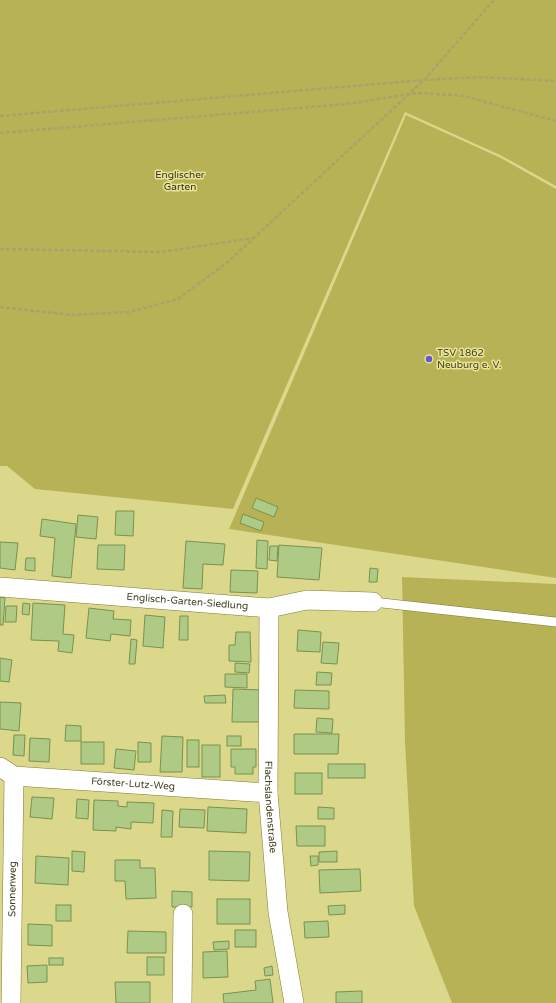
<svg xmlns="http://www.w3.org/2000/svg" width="556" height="1003" viewBox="0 0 556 1003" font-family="'Varela Round',sans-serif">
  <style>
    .green { fill: #b8b257 }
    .building { fill: #afca84; stroke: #79924e }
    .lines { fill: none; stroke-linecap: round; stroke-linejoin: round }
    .lane-casing { stroke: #807b2e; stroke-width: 10 }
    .street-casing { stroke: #807b2e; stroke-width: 20 }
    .path { stroke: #a7a466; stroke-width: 2.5; stroke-dasharray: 4 2; stroke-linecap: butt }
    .lane { stroke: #fff; stroke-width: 9 }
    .street { stroke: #fff; stroke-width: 19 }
    .poi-dot { fill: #6855cf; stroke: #e9e597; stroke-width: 1.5 }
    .labels { text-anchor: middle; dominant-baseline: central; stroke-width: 3; stroke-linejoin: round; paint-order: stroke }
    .park-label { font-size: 10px; fill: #2f2d17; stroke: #e9e597 }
    .poi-label { font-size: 10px; fill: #403e1f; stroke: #e9e597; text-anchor: start }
    .street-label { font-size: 10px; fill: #403e1f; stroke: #e9e597 }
  </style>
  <rect width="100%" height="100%" fill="#dcd88b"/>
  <!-- green -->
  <g class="green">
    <path d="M 0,0 L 556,0 L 556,186 L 502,156 L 405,112 L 233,509 L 35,489 L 7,466 L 0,466 Z"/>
    <path d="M 406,115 L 501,158 L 556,189 L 556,578 L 229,529 Z"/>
    <path d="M 402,577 L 556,584 L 556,1003 L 452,1003 L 414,906 L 405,742 Z"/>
  </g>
  <!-- building -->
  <g class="building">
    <path d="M 256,498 L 278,507 L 274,517 L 252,508 Z"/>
    <path d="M 116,511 L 134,511 L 133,536 L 115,535 Z"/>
    <path d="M 243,514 L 264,522 L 261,531 L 240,523 Z"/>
    <path d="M 78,515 L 98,517 L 96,539 L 76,537 Z"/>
    <path d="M 42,519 L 76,524 L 71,578 L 52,576 L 55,538 L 40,536 Z"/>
    <path d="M 257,540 L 268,541 L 267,569 L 256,568 Z"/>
    <path d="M 186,541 L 225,544 L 223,565 L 203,564 L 202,589 L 183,588 Z"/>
    <path d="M 0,542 L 18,543 L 15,570 L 0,568 Z"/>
    <path d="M 98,545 L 125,545 L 124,570 L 97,569 Z"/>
    <path d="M 279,545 L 322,548 L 319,580 L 277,577 Z"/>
    <path d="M 270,546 L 278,546 L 277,561 L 269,560 Z"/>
    <path d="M 26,558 L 35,558 L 35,571 L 25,570 Z"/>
    <path d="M 370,568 L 378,569 L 377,582 L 369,582 Z"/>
    <path d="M 231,570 L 258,571 L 257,593 L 230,592 Z"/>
    <path d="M 0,597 L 5,598 L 3,625 L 0,625 Z"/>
    <path d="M 23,603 L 30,604 L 29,615 L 22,614 Z"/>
    <path d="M 33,603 L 65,605 L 63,634 L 74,635 L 72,653 L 58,651 L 59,641 L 31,640 Z"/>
    <path d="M 6,606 L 17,606 L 16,622 L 5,622 Z"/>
    <path d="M 89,608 L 114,611 L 113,619 L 131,620 L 130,636 L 111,634 L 110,641 L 86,638 Z"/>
    <path d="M 145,615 L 165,617 L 163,648 L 143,646 Z"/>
    <path d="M 180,616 L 188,616 L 188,640 L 179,640 Z"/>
    <path d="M 298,630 L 321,632 L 320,652 L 297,651 Z"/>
    <path d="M 236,632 L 250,632 L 251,662 L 229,661 L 229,645 L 235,645 Z"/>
    <path d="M 131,639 L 137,640 L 135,664 L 129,664 Z"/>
    <path d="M 323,642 L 339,643 L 337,664 L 321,663 Z"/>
    <path d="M 0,658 L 12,660 L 9,682 L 0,681 Z"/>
    <path d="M 235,663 L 250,664 L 249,673 L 235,672 Z"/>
    <path d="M 317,672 L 332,673 L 331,685 L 316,685 Z"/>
    <path d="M 225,674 L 247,674 L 247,688 L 225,687 Z"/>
    <path d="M 233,689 L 262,690 L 261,722 L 232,722 Z"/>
    <path d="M 295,690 L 329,691 L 329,709 L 294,708 Z"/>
    <path d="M 225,695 L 226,703 L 205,703 L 204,696 Z"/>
    <path d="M 0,702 L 21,703 L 19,731 L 0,729 Z"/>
    <path d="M 317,718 L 333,719 L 332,733 L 316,732 Z"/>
    <path d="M 66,725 L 81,726 L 81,741 L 65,741 Z"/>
    <path d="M 294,734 L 339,734 L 338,754 L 294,754 Z"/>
    <path d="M 14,735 L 25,735 L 24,756 L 13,755 Z"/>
    <path d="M 162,736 L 183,737 L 182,772 L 160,772 Z"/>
    <rect x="227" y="736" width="14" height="10"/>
    <path d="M 30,738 L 50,739 L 49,762 L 29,761 Z"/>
    <rect x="187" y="740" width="12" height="27"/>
    <rect x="81" y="742" width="23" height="22"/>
    <path d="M 138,742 L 151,743 L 151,762 L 138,762 Z"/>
    <rect x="202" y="745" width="18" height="32"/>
    <path d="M 116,749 L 136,751 L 134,770 L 114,768 Z"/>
    <path d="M 231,749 L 256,749 L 256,767 L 253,767 L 253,774 L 235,774 L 235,767 L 231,767 Z"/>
    <rect x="328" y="764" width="37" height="14"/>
    <rect x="295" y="773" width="27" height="21"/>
    <path d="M 32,797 L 54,798 L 52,819 L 30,817 Z"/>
    <path d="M 77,799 L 89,800 L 88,819 L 76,818 Z"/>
    <path d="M 94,800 L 118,801 L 118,806 L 127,807 L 127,802 L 154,803 L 153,823 L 131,822 L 131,829 L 116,827 L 116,831 L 93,830 Z"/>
    <path d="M 208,807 L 247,809 L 246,833 L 207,831 Z"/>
    <path d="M 318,807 L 334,808 L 334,819 L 318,819 Z"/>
    <path d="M 180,809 L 205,810 L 204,828 L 179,827 Z"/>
    <path d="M 162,810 L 173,811 L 172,837 L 161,837 Z"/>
    <path d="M 296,826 L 325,826 L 325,846 L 297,846 Z"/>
    <path d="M 72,851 L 85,852 L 84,872 L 72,871 Z"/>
    <path d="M 209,851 L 250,852 L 249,881 L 209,880 Z"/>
    <path d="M 337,851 L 337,862 L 319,862 L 319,852 Z"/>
    <path d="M 36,856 L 69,858 L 68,885 L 35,883 Z"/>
    <path d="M 310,856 L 318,856 L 318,865 L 311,866 Z"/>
    <path d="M 115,860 L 140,860 L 140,868 L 155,868 L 156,898 L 126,899 L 125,881 L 115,881 Z"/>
    <path d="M 360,869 L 361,891 L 320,893 L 319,870 Z"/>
    <path d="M 172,891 L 192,892 L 192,907 L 172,907 Z"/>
    <rect x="217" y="899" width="33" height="25"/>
    <rect x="56" y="905" width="15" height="16"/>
    <path d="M 345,905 L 345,914 L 329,915 L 328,906 Z"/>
    <path d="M 328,921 L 329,937 L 305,938 L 304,922 Z"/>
    <path d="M 28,924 L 52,925 L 52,946 L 28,945 Z"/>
    <rect x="235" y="930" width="21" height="17"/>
    <path d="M 128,931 L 166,932 L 166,953 L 127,953 Z"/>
    <path d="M 229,941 L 229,949 L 214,950 L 213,942 Z"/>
    <path d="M 227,951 L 228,977 L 203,978 L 203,952 Z"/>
    <rect x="147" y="957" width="17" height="18"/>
    <rect x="49" y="958" width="14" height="7"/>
    <path d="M 47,965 L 47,982 L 28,983 L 27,966 Z"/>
    <path d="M 272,966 L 273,975 L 265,976 L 264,968 Z"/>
    <path d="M 270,979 L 273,1003 L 224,1003 L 223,994 L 256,990 L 255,981 Z"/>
    <path d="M 115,982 L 150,982 L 150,1003 L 116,1003 Z"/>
    <path d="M 362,991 L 362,1003 L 336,1003 L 336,992 Z"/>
  </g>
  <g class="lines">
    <defs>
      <path id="lane" d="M 373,602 L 556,622"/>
      <g id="street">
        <path id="s1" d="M 0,587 L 269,608 L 307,600 L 373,602"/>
        <path id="s2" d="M 269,608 L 268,793 L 278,912 L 294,1003"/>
        <path id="s3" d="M 0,767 L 14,776 L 268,793"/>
        <path id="s4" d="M 11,1003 L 14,776"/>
        <path d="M 182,1003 L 183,914"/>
      </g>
    </defs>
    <!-- lane casing -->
    <use href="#lane" class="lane-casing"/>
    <!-- street casing -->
    <use href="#street" class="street-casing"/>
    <!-- path -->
    <g class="path">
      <path d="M 0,116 L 424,80 L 480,77 L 556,81"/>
      <path d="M 0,133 L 348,104 L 409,94 L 424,93 L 464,96 L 556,121"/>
      <path d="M 0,249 L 161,252 L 253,238"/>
      <path d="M 0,307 L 72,315 L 129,312 L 178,299 L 229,261 L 409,94 L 424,80 L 494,0"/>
    </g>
    <!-- lane -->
    <use href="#lane" class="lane"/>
    <!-- street -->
    <use href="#street" class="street"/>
  </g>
  <!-- markers -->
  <circle class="poi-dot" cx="429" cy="359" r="4"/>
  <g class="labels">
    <!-- park labels -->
    <g class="park-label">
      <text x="180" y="175">Englischer<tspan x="180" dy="12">Garten</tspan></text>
    </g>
    <!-- poi labels -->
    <g class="poi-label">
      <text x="437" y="353">TSV 1862<tspan x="437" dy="12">Neuburg e. V.</tspan></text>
    </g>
    <!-- street labels -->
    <g class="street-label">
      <text stroke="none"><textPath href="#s1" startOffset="188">Englisch-Garten-Siedlung</textPath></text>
      <text stroke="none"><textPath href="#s3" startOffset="136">Förster-Lutz-Weg</textPath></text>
      <text stroke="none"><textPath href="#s2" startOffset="199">Flachslandenstraße</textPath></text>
      <text stroke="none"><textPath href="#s4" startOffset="114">Sonnenweg</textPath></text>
    </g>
  </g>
</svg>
